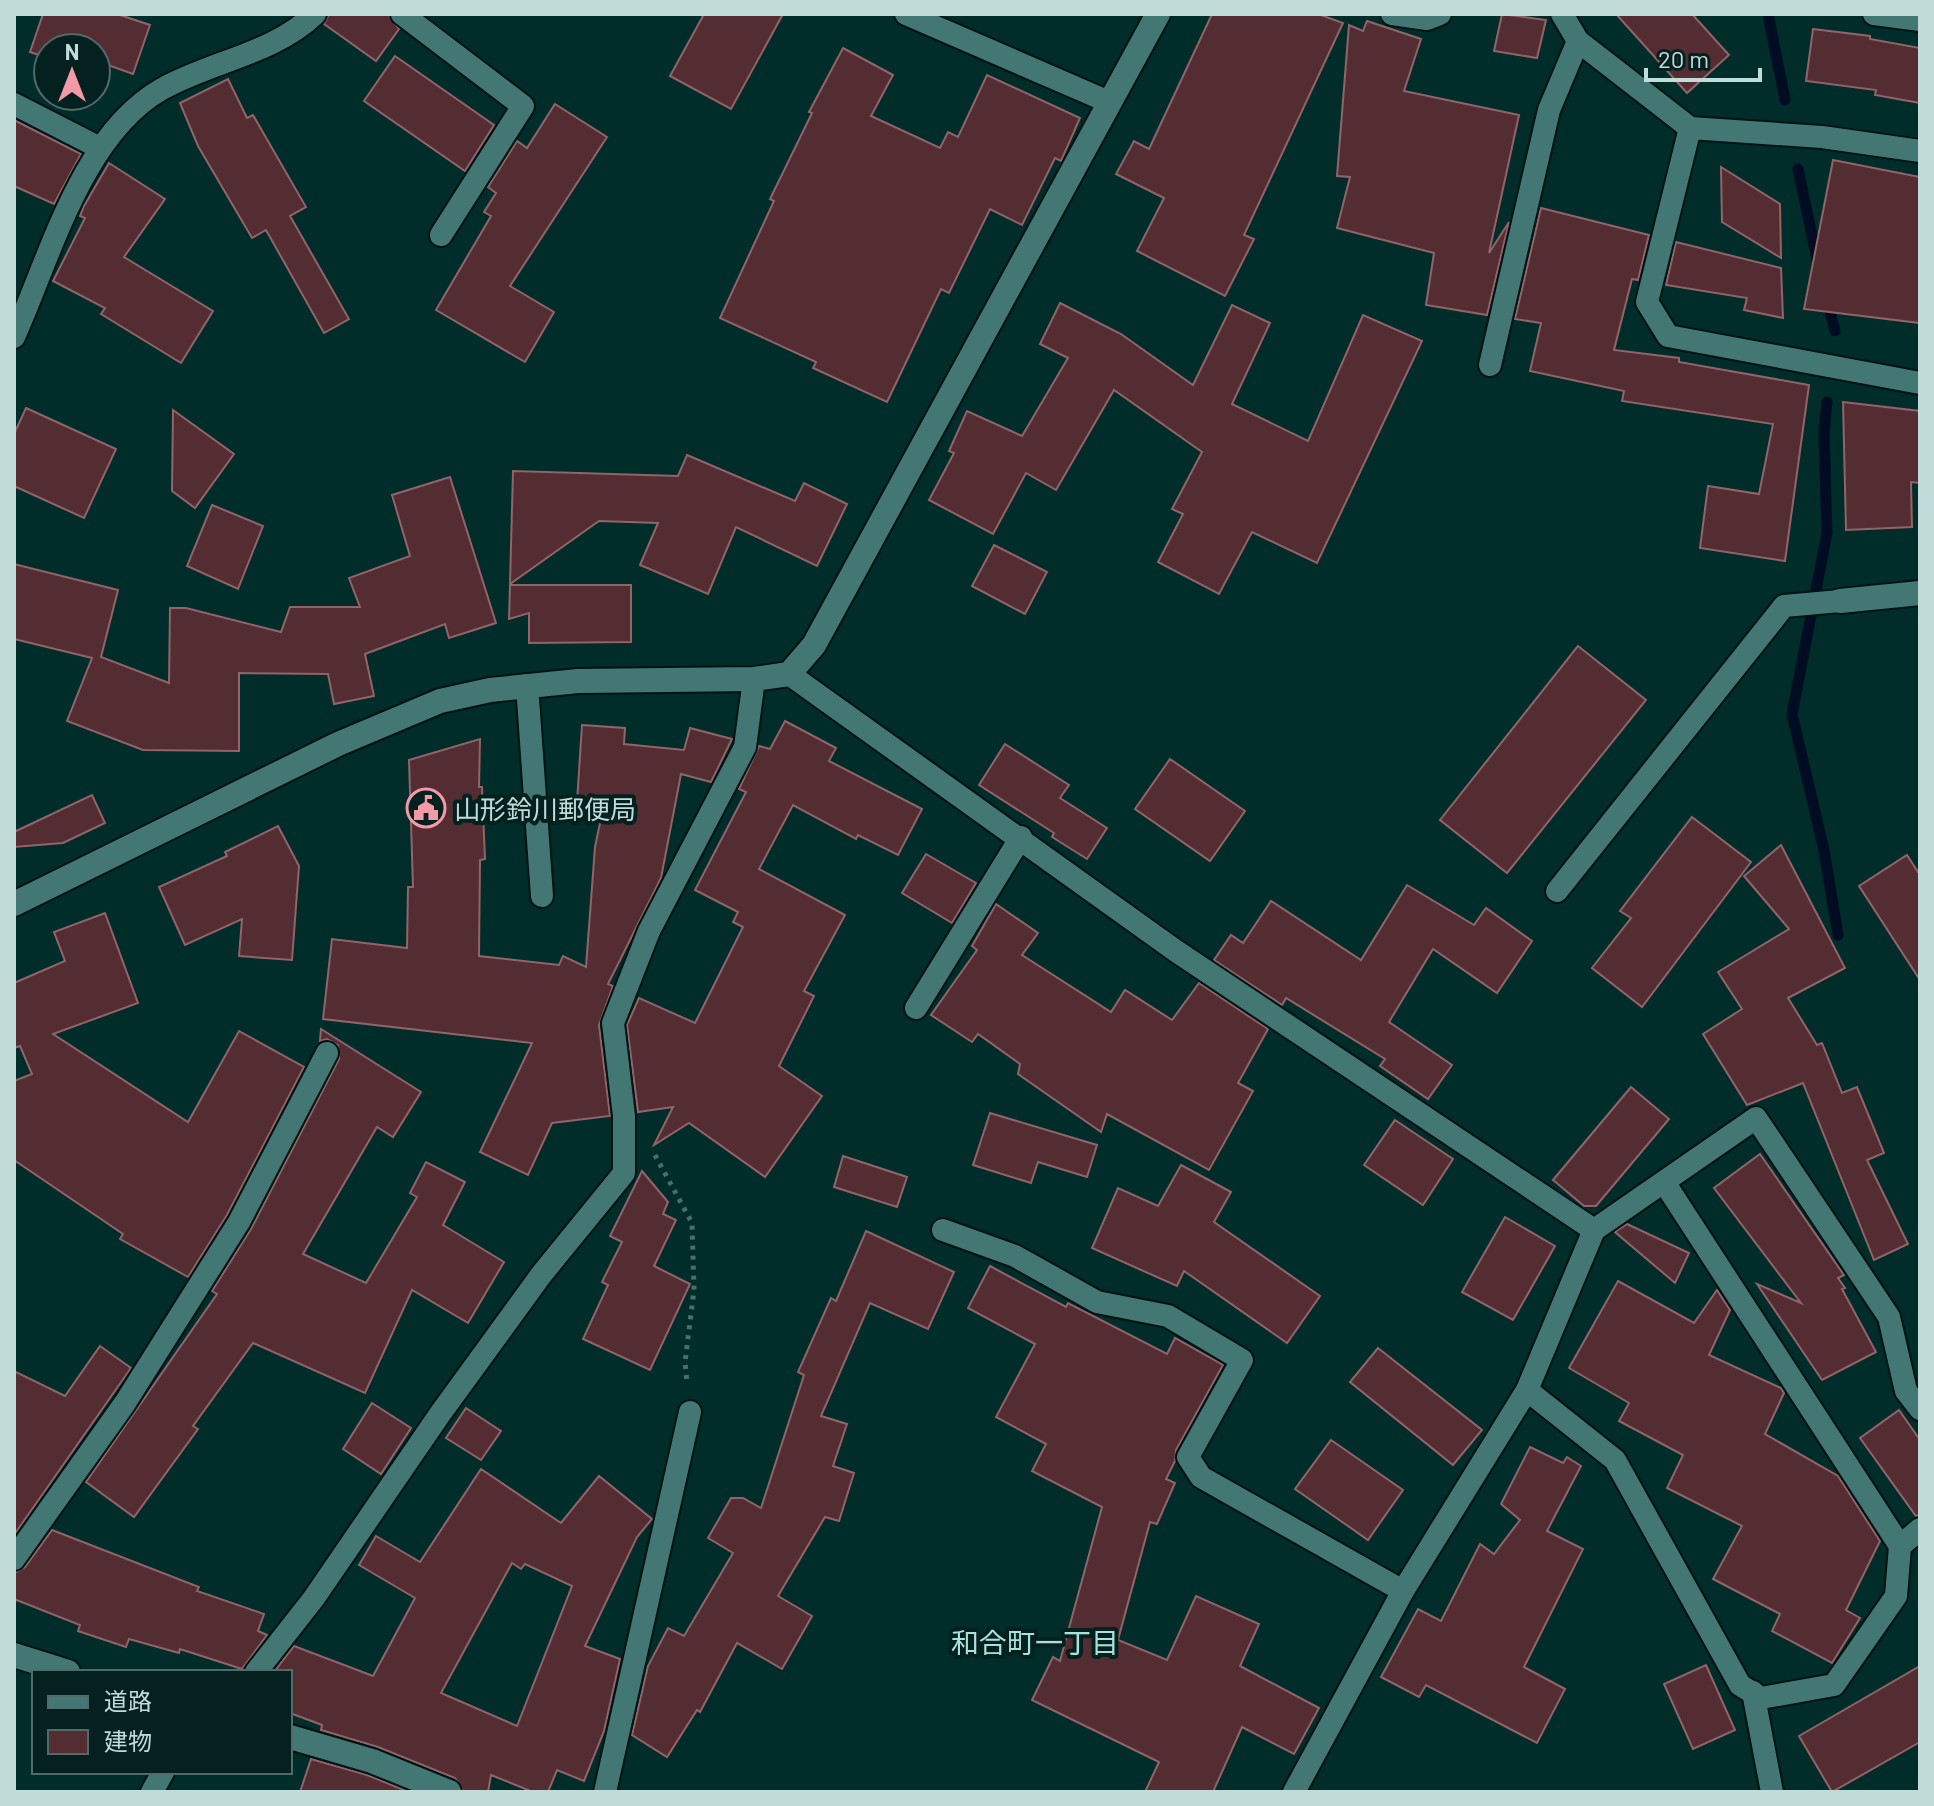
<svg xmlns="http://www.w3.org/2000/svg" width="1934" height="1806" viewBox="0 0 1934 1806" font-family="Barlow,'Noto Sans JP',sans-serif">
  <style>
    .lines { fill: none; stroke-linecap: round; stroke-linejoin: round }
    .stream { stroke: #000c22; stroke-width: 11 }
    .building { fill: #542d33; stroke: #906469; stroke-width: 2; fill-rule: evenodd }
    .lane-casing { stroke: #001312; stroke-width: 26 }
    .street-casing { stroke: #001312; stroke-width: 28 }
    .path { stroke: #496e6c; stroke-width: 5; stroke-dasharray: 4 6; stroke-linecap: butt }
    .lane { stroke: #427774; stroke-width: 22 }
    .street { stroke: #427774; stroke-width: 24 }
    .labels { text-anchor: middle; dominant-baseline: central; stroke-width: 8; stroke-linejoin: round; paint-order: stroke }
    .poi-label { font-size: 26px; fill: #c1dbd9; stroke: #04211f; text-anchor: start }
    .neighbourhood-label { font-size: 28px; fill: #a9e1dd; stroke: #04211f }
  </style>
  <rect width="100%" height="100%" fill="#002c2a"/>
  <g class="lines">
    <!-- stream -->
    <g class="stream">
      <path d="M 1768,14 L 1785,100"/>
      <path d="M 1798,169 L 1818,264"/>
      <path d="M 1827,300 L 1835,331"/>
      <path d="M 1827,402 L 1824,433 L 1827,533 L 1792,714 L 1824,850 L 1838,935"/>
    </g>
  </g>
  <!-- building -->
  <g class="building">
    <path d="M 43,14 L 117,14 L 150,25 L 133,74 L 108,65 L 103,78 L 96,75 L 96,48 L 48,48 L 48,58 L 30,52 Z"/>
    <path d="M 329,14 L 388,14 L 399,29 L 376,61 L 324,24 Z"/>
    <path d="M 704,14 L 783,14 L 731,109 L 670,76 Z"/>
    <path d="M 1212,14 L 1318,14 L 1343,23 L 1244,235 L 1254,239 L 1225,296 L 1137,251 L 1164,198 L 1116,174 L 1134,141 L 1149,149 Z"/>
    <path d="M 1502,14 L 1546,20 L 1537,58 L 1494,51 Z"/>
    <path d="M 1616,14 L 1692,14 L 1729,55 L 1687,93 Z"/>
    <path d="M 1367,21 L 1421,39 L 1404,91 L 1519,115 L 1489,253 L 1509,222 L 1487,315 L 1426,305 L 1434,253 L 1337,228 L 1350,177 L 1337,176 L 1349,25 L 1363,31 Z"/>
    <path d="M 1813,29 L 1870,36 L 1870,39 L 1920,48 L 1920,103 L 1875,95 L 1876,90 L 1806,81 Z"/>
    <path d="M 843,48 L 893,75 L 871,116 L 940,148 L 948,132 L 958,137 L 987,75 L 1080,118 L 1061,161 L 1055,158 L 1022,225 L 990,209 L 949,293 L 941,289 L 887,402 L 813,368 L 816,362 L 720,318 L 774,201 L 770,199 L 812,113 L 809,112 Z"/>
    <path d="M 395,56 L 494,125 L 465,171 L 364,101 Z"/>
    <path d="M 228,79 L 247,118 L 253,115 L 306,207 L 290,216 L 349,319 L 324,333 L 266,230 L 252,238 L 198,146 L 180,103 Z"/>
    <path d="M 555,104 L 607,137 L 510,286 L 554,312 L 525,362 L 436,310 L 491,216 L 484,212 L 496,193 L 488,187 L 517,141 L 527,148 Z"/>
    <path d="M 14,120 L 81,154 L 54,204 L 14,186 Z"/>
    <path d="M 1833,160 L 1920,177 L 1920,323 L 1804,309 Z"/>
    <path d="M 109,163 L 165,199 L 124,257 L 213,311 L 181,363 L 101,314 L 105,308 L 53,281 L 85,218 L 80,216 L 84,206 Z"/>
    <path d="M 1721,167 L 1780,204 L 1781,258 L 1722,222 Z"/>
    <path d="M 1541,208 L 1649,235 L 1638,280 L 1632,279 L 1614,350 L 1679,358 L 1679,362 L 1809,385 L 1785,561 L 1700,548 L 1708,486 L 1759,494 L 1773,424 L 1622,401 L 1624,391 L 1530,371 L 1541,323 L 1515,319 Z"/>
    <path d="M 1676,242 L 1781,268 L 1783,318 L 1744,310 L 1747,298 L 1666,285 Z"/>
    <path d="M 1060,303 L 1121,334 L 1193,385 L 1232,305 L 1270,323 L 1232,404 L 1308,441 L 1363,315 L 1422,341 L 1317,563 L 1252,532 L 1219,594 L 1158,562 L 1183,514 L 1172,509 L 1202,452 L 1114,390 L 1056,490 L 1026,473 L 993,534 L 929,500 L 954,453 L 949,451 L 967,411 L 1022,436 L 1068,358 L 1040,344 Z"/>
    <path d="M 1843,402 L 1920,411 L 1920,483 L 1911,482 L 1912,527 L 1846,530 Z"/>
    <path d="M 26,408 L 116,449 L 84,518 L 14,486 L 14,434 Z"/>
    <path d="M 173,410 L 234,454 L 195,508 L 172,491 Z"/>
    <path d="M 687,455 L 795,501 L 804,483 L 847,504 L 817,566 L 736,527 L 708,594 L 640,565 L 658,523 L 599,521 L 510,584 L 513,471 L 678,476 Z"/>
    <path d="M 450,477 L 496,623 L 449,638 L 445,624 L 365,654 L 374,696 L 334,704 L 328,674 L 239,673 L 239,751 L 143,750 L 67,721 L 92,658 L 14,639 L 14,564 L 118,590 L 101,657 L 169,683 L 170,608 L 186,608 L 281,632 L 290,607 L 360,607 L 349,578 L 410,556 L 392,495 Z"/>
    <path d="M 212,505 L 263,526 L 238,589 L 187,566 Z"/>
    <path d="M 994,545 L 1047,572 L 1025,614 L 972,586 Z"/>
    <path d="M 510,585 L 631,585 L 631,642 L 529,643 L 529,613 L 509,619 Z"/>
    <path d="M 1578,646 L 1646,700 L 1507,873 L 1440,820 Z"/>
    <path d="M 785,721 L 836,748 L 829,761 L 922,809 L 898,855 L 858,835 L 856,839 L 793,805 L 759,869 L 845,915 L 804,991 L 814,996 L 779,1066 L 822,1096 L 765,1177 L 689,1123 L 654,1145 L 673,1107 L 638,1112 L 627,1025 L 639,998 L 695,1023 L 743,927 L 733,922 L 738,912 L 695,890 L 746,792 L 739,789 L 759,746 L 770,749 Z"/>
    <path d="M 582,725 L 625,728 L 624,744 L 684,750 L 690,728 L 732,739 L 711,782 L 681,774 L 661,878 L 608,984 L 613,986 L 599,1025 L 610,1116 L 552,1123 L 528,1175 L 480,1152 L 532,1043 L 323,1019 L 332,939 L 407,948 L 408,887 L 413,887 L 409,760 L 480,739 L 479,787 L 482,787 L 485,859 L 480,860 L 479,956 L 559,965 L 563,956 L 586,967 L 595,847 L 604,804 L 577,802 Z"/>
    <path d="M 1005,744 L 1069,785 L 1060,798 L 1107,828 L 1087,859 L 1052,837 L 1054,833 L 979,785 Z"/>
    <path d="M 1170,759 L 1245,811 L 1210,861 L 1135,809 Z"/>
    <path d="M 92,795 L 105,823 L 63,843 L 14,847 L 14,832 Z"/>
    <path d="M 1692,817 L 1751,862 L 1642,1007 L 1592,968 L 1631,918 L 1620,911 Z"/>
    <path d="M 278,826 L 299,866 L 292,960 L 239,956 L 242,919 L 185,945 L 159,887 L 227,856 L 225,852 Z"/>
    <path d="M 1781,845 L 1845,968 L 1788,998 L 1817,1045 L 1822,1043 L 1842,1093 L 1857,1087 L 1884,1153 L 1867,1160 L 1908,1244 L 1874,1260 L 1803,1083 L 1747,1105 L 1703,1034 L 1742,1009 L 1718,972 L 1789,929 L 1744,876 Z"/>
    <path d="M 926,854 L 976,883 L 952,923 L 902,893 Z"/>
    <path d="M 1907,855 L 1920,875 L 1920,980 L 1859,886 Z"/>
    <path d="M 1407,885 L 1474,925 L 1486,908 L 1532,941 L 1497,993 L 1433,949 L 1389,1022 L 1452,1065 L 1428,1099 L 1380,1066 L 1385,1059 L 1286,998 L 1282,1005 L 1214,960 L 1231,935 L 1243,943 L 1271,901 L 1361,960 Z"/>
    <path d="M 996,904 L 1038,933 L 1022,955 L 1111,1012 L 1125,990 L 1172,1020 L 1199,983 L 1268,1029 L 1238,1083 L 1253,1091 L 1209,1170 L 1107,1114 L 1101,1132 L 1018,1074 L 1020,1064 L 978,1034 L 972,1042 L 931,1015 L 977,950 L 972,946 Z"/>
    <path d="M 105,913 L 138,1003 L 53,1034 L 188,1122 L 239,1031 L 304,1067 L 227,1215 L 188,1277 L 120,1239 L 123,1234 L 14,1160 L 14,1081 L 32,1074 L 20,1046 L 14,1048 L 14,983 L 65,961 L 54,932 Z"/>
    <path d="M 321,1029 L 421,1092 L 393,1137 L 377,1127 L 303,1254 L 366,1283 L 417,1197 L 410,1193 L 426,1162 L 465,1182 L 443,1225 L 504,1262 L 468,1323 L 412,1290 L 365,1393 L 253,1343 L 193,1426 L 198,1429 L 134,1517 L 86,1482 L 217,1294 L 212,1291 L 251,1229 L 339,1059 L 338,1045 L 327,1039 L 320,1041 Z"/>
    <path d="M 1631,1087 L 1669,1119 L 1596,1206 L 1584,1206 L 1553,1180 Z"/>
    <path d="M 990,1113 L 1097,1145 L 1087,1177 L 1038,1162 L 1031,1183 L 973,1165 Z"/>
    <path d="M 1395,1120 L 1453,1159 L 1423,1205 L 1364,1165 Z"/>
    <path d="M 1760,1154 L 1844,1275 L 1838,1278 L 1845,1288 L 1842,1289 L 1876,1352 L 1822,1380 L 1757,1284 L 1801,1303 L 1714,1188 Z"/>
    <path d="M 843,1156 L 907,1177 L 897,1207 L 834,1187 Z"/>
    <path d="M 1181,1165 L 1231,1192 L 1214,1222 L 1320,1296 L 1287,1343 L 1184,1271 L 1177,1286 L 1092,1248 L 1118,1188 L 1158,1206 Z"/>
    <path d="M 642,1171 L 668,1202 L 663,1214 L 676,1220 L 654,1266 L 690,1284 L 650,1370 L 583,1339 L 608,1285 L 602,1282 L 622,1242 L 610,1236 Z"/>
    <path d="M 1505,1217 L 1555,1246 L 1513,1320 L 1462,1292 Z"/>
    <path d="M 1627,1224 L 1689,1253 L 1675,1283 L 1615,1232 Z"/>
    <path d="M 866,1231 L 954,1272 L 928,1329 L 870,1303 L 821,1416 L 847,1424 L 833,1466 L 854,1473 L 839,1521 L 825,1517 L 778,1596 L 812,1616 L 782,1669 L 737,1643 L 700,1712 L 697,1710 L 667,1757 L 632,1735 L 648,1666 L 668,1628 L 684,1636 L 733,1553 L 708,1538 L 731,1498 L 743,1498 L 761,1508 L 804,1375 L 798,1372 L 831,1298 L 836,1301 Z"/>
    <path d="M 990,1266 L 1066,1307 L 1068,1303 L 1167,1354 L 1175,1338 L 1223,1365 L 1176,1450 L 1175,1461 L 1166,1479 L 1175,1483 L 1157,1524 L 1150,1522 L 1118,1640 L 1167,1660 L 1196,1596 L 1259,1624 L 1240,1666 L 1319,1708 L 1294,1754 L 1242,1727 L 1213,1792 L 1145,1792 L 1159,1762 L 1032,1700 L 1053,1657 L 1060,1661 L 1102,1507 L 1032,1471 L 1046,1444 L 996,1417 L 1035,1344 L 968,1308 Z"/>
    <path d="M 1618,1281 L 1694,1323 L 1717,1290 L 1730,1310 L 1709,1355 L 1781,1388 L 1784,1393 L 1765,1434 L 1838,1476 L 1880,1541 L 1846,1610 L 1860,1618 L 1832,1663 L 1772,1631 L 1780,1614 L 1713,1579 L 1742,1526 L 1667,1488 L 1683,1455 L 1619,1421 L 1629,1403 L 1569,1368 Z"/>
    <path d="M 100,1346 L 131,1368 L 14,1535 L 14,1371 L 65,1396 Z"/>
    <path d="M 1378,1348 L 1482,1430 L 1453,1465 L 1350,1382 Z"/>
    <path d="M 372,1403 L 411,1428 L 381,1474 L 343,1449 Z"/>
    <path d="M 466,1408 L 501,1431 L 481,1460 L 446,1438 Z"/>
    <path d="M 1899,1410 L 1920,1440 L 1920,1515 L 1916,1516 L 1860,1438 Z"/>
    <path d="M 1331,1440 L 1403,1490 L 1368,1540 L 1295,1489 Z"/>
    <path d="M 1530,1447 L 1563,1463 L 1567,1457 L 1581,1466 L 1547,1531 L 1583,1549 L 1524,1667 L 1565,1689 L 1537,1743 L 1426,1685 L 1419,1697 L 1381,1677 L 1418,1609 L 1441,1621 L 1480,1544 L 1494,1554 L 1520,1520 L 1501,1504 Z"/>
    <path d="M 481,1469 L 561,1523 L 599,1476 L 652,1519 L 637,1537 L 585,1646 L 620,1659 L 604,1731 L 584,1781 L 557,1770 L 548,1792 L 533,1792 L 491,1775 L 488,1792 L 464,1792 L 455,1778 L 378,1747 L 321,1730 L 322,1725 L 290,1713 L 290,1672 L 274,1672 L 294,1646 L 373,1676 L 415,1598 L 359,1565 L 376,1536 L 420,1562 ZM 512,1563 L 521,1569 L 525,1564 L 572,1586 L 517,1726 L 441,1693 Z"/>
    <path d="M 52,1530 L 199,1587 L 197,1591 L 264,1614 L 258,1631 L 267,1635 L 242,1669 L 180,1649 L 179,1653 L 129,1639 L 126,1647 L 78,1631 L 80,1625 L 14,1599 L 14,1573 L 25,1567 Z"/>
    <path d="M 1706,1665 L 1735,1730 L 1693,1749 L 1664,1684 Z"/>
    <path d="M 1920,1666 L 1920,1742 L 1832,1792 L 1799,1736 Z"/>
    <path d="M 311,1759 L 367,1775 L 409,1792 L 300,1792 Z"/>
  </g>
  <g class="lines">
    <defs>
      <g id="lane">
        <path d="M 402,14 L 523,106 L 441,235"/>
        <path d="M 906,14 L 1109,102"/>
        <path d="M 1392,14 L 1427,19 L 1440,14"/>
        <path d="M 1562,14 L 1578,41 L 1690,128 L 1822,137 L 1920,151"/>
        <path d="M 1874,14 L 1920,20"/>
        <path d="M 14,104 L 100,148"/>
        <path d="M 1690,128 L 1647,302 L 1668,336 L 1920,383"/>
        <path d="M 14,337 C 50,257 82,134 162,89 C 212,61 273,54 315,14"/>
        <path d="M 1490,365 L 1549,110 L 1578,41"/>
        <path d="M 789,674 L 1176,951 L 1594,1230"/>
        <path d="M 527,685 L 542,896"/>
        <path d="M 1557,891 L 1784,606 L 1840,601"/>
        <path d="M 916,1008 L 1021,837"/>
        <path d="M 1664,1182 L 1900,1546"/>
        <path d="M 943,1230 L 1015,1256 L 1097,1302 L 1168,1316 L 1242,1360 L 1188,1457 L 1201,1477 L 1403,1591"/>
        <path d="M 1920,1409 L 1906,1391 L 1889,1317 L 1756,1118 L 1594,1230 L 1527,1390 L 1615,1460 L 1740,1685 L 1761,1698 L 1834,1685 L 1896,1596 L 1900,1546 L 1920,1529"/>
        <path d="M 14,1559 L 125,1403 L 239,1222 L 327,1053"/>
        <path d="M 256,1672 L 314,1598 L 440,1414 L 541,1275 L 624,1173 L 624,1116 L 613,1023 L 649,931 L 745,747 L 754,679"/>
        <path d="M 1753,1692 L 1772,1792"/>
        <path d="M 152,1792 L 163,1772"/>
        <path d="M 605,1792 L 690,1412"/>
        <path d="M 1294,1792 L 1403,1591 L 1527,1390"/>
      </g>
      <g id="street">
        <path d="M 1840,601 L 1920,593"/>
        <path d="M 14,904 L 338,744 L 440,701 L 490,690 L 578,681 L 754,679 L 789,674 L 814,645 L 1158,14"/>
        <path d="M 14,1655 L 68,1672"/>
        <path d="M 290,1737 L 372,1761 L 449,1792"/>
      </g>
    </defs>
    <!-- lane casing -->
    <use href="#lane" class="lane-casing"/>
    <!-- street casing -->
    <use href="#street" class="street-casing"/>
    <!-- path -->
    <path class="path" d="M 655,1155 L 692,1223 L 694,1290 L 685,1362 L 687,1383"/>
    <!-- lane -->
    <use href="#lane" class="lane"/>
    <!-- street -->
    <use href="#street" class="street"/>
  </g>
  <!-- icons -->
  <defs>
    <symbol id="civic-ring" viewBox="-11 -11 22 22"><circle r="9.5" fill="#04211f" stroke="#f49aa6" stroke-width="1.5"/><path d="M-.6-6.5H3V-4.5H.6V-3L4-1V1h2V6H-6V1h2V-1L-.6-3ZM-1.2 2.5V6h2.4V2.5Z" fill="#f49aa6"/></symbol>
  </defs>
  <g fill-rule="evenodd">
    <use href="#civic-ring" x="404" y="786" width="44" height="44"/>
  </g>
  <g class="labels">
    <!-- poi labels -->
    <g class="poi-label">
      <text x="454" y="808">山形鈴川郵便局</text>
    </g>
    <!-- neighbourhood labels -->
    <g class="neighbourhood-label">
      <text x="1035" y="1642">和合町一丁目</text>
    </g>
  </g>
  <!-- border -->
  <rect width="1934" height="1806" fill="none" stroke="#c1dbd9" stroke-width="32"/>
  <!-- legend -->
  <rect x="32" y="1670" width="260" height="104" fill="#04211f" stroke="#506b69" stroke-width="2"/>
  <rect x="48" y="1696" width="40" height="12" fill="#427774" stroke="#506b69" stroke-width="2"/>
  <text x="104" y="1710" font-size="24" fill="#c1dbd9">道路</text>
  <rect x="48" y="1730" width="40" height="24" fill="#542d33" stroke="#506b69" stroke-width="2"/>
  <text x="104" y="1750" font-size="24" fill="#c1dbd9">建物</text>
  <!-- north arrow -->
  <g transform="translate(72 72)"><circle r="38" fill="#04211f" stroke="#506b69" stroke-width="2"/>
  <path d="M0-6L14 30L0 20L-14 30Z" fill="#f49aa6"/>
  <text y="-12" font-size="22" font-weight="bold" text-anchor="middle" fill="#c1dbd9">N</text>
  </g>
  <!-- scale -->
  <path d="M1646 68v12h114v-12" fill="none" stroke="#c1dbd9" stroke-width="4"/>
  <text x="1658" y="68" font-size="24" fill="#c1dbd9" stroke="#04211f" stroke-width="6" paint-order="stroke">20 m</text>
</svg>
